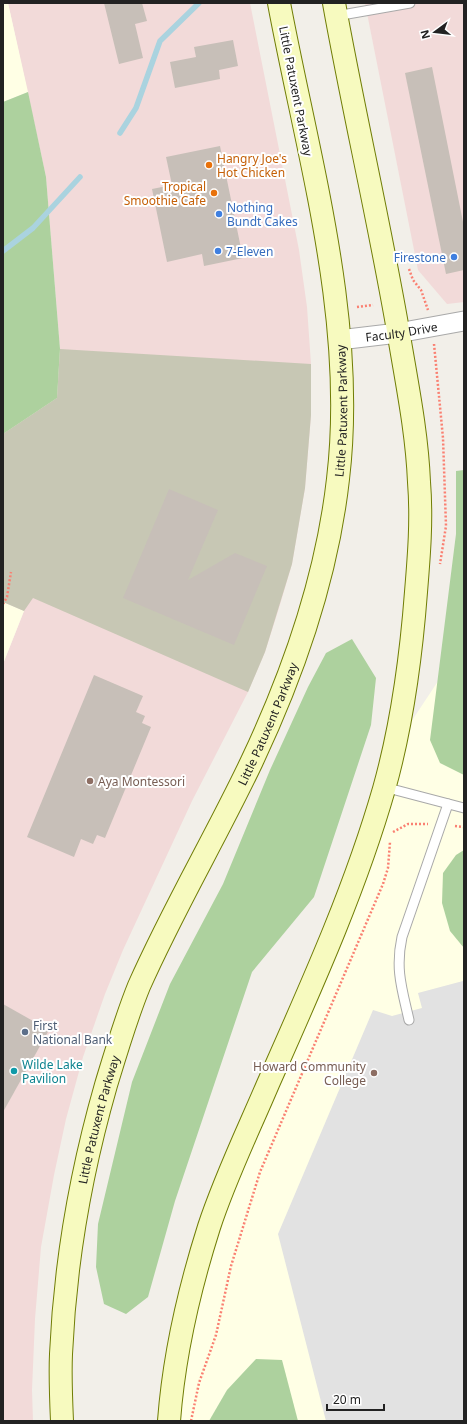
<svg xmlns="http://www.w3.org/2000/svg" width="467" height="1424" viewBox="0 0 467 1424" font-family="'Noto Sans',sans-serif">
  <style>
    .commercial { fill: #f2dad9 }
    .education { fill: #ffffe5 }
    .construction { fill: #c7c7b4 }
    .forest { fill: #add19e }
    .parking { fill: #e2e2e2 }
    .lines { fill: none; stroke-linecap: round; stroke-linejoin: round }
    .stream { stroke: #aad3df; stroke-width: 5.5 }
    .building { fill: #c7bfb8 }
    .lane-casing { stroke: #a9a9a9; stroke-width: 11 }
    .street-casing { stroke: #a9a9a9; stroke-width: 21 }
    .secondary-casing { stroke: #707d05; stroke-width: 24 }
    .path { stroke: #fa8072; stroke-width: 2.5; stroke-dasharray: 2 2; stroke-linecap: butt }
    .lane { stroke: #fff; stroke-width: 9 }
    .street { stroke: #fff; stroke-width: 19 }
    .secondary { stroke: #f7fabf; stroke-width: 22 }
    .food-dot { fill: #e8710a; stroke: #fff; stroke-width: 1.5 }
    .shop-dot { fill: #3f7fe0; stroke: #fff; stroke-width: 1.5 }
    .education-dot { fill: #8d6e63; stroke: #fff; stroke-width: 1.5 }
    .service-dot { fill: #5c6f8a; stroke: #fff; stroke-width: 1.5 }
    .culture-dot { fill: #0f9aa8; stroke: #fff; stroke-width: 1.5 }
    .labels { text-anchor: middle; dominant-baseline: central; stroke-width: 4; stroke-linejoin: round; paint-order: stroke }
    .street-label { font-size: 12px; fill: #222; stroke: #fff }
    .food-label { font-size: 12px; fill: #c56008; stroke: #fff; text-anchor: start }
    .shop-label { font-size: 12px; fill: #366cbe; stroke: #fff; text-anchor: start }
    .education-label { font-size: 12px; fill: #785e54; stroke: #fff; text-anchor: start }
    .service-label { font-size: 12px; fill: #4e5e75; stroke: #fff; text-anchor: start }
    .culture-label { font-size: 12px; fill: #0d838f; stroke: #fff; text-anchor: start }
  </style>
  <rect width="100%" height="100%" fill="#f2efe9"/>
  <!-- commercial -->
  <g class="commercial">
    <path d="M 8,3 L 250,3 L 299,250 L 307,307 L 311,364 L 311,415 L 305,488 L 292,564 L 279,608 L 265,652 L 248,692 L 192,801 L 123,950 L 105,994 L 83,1057 L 66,1119 L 54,1175 L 41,1247 L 35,1319 L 32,1390 L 33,1421 L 3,1421 L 3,664 L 24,611 L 3,602 L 3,434 L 57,398 L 60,349 L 46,177 Z"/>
    <path d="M 365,3 L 464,3 L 464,302 L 447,304 L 418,270 Z"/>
  </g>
  <!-- education -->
  <g class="education">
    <path d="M 3,3 L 8,3 L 28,92 L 3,102 Z"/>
    <path d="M 3,602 L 24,611 L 3,664 Z"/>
    <path d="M 464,642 L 464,1421 L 178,1421 L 187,1347 L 219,1226 L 409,725 Z"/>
  </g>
  <!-- construction -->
  <path class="construction" d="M 60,349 L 311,364 L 311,415 L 305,488 L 292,564 L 265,652 L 248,692 L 33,598 L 24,611 L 3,602 L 3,434 L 57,398 Z"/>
  <!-- forest -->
  <g class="forest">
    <path d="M 28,92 L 46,177 L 60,349 L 57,398 L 3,434 L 3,102 Z"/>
    <path d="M 464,470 L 464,775 L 440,763 L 430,740 L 456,534 L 456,471 Z"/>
    <path d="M 352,639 L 376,678 L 371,725 L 314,897 L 252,972 L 175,1201 L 148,1297 L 126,1314 L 104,1304 L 96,1267 L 98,1224 L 132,1082 L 170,984 L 223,884 L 270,770 L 308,687 L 326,653 Z"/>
    <path d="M 464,850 L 464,948 L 450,931 L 442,903 L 443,873 L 456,855 Z"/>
    <path d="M 256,1359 L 282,1360 L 298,1421 L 209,1421 L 227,1390 Z"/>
  </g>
  <!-- parking -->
  <path class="parking" d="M 463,981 L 464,1421 L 326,1421 L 278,1234 L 373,1010 L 392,1016 L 422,1008 L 418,993 Z"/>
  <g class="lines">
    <!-- stream -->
    <g class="stream">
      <path d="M 120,133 L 136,108 L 160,41 L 199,3"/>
      <path d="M 3,251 L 33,228 L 80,177"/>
    </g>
  </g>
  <!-- building -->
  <g class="building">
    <path d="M 104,3 L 142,3 L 147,21 L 135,24 L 143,58 L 119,64 Z"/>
    <path d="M 233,40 L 238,66 L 219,70 L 220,79 L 175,88 L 170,62 L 196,57 L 194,47 Z"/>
    <path d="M 432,67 L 464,227 L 464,270 L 446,274 L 405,73 Z"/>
    <path d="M 220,146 L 243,258 L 204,266 L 202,254 L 167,262 L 152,189 L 172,185 L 166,157 Z"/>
    <path d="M 169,489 L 218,510 L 188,580 L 235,553 L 267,566 L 234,645 L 123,598 Z"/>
    <path d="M 94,675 L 143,696 L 136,712 L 145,716 L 142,723 L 151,727 L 105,838 L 97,835 L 93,844 L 81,839 L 74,857 L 27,837 Z"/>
    <path d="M 3,1004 L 49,1030 L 3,1112 Z"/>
  </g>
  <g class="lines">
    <defs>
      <g id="lane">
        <path d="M 336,16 L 410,3"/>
        <path d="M 384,787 L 464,808"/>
        <path d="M 409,1020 C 402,989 395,969 402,937 L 448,804"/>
      </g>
      <g id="street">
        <path id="s1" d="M 339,340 L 398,333 L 464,321"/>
      </g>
      <g id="secondary">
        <path id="s2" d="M 62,1421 C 61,1399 60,1376 61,1354 C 65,1263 81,1172 106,1085 C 116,1052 126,1018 139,986 C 173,909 216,837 252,761 C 294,672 327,577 338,479 C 357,320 308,158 279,3"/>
        <path d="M 169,1421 C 174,1354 189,1290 209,1227 C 225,1178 248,1131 268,1084 C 311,987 355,890 384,789 C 402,725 411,658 416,592 C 419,556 422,519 419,482 C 417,433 407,384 399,336 C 380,225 354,114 334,3"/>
      </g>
    </defs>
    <!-- lane casing -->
    <use href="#lane" class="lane-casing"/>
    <!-- street casing -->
    <use href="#street" class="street-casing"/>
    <!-- secondary casing -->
    <use href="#secondary" class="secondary-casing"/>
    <!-- path -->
    <g class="path">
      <path d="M 409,269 L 413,280 L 421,290 L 428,310"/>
      <path d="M 357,307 L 373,305"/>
      <path d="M 434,344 L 443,438 L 446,526 L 440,564"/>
      <path d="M 3,604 L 7,597 L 11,572"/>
      <path d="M 455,826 L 464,827"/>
      <path d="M 393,832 L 408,824 L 428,824"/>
      <path d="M 191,1421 L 199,1383 L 216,1335 L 231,1266 L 260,1172 L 383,884 L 388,868 L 390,842"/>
    </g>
    <!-- lane -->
    <use href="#lane" class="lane"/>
    <!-- street -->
    <use href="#street" class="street"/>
    <!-- secondary -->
    <use href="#secondary" class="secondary"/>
  </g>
  <!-- markers -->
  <g class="food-dot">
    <circle cx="209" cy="165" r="4"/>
    <circle cx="214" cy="193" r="4"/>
  </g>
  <g class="shop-dot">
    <circle cx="219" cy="214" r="4"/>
    <circle cx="218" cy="251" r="4"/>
    <circle cx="454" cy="257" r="4"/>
  </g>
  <g class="education-dot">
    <circle cx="90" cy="781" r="4"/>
    <circle cx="374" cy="1073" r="4"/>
  </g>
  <circle class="service-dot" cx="25" cy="1032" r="4"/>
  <circle class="culture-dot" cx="14" cy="1071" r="4"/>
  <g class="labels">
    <!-- street labels -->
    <g class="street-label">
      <text transform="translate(296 91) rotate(79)">Little Patuxent Parkway</text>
      <text stroke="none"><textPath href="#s1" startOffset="63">Faculty Drive</textPath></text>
      <text stroke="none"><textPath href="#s2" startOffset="1061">Little Patuxent Parkway</textPath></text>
      <text stroke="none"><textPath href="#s2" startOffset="737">Little Patuxent Parkway</textPath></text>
      <text stroke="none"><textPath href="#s2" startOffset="305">Little Patuxent Parkway</textPath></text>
    </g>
    <!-- food labels -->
    <g class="food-label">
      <text x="217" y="158">Hangry Joe's<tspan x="217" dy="14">Hot Chicken</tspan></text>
      <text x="206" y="186" text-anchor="end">Tropical<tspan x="206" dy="14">Smoothie Cafe</tspan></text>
    </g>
    <!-- shop labels -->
    <g class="shop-label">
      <text x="227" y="207">Nothing<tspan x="227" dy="14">Bundt Cakes</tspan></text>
      <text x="226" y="251">7-Eleven</text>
      <text x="446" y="257" text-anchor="end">Firestone</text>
    </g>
    <!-- education labels -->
    <g class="education-label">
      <text x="98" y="781">Aya Montessori</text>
      <text x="366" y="1066" text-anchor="end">Howard Community<tspan x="366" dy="14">College</tspan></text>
    </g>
    <!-- service labels -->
    <g class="service-label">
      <text x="33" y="1025">First<tspan x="33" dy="14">National Bank</tspan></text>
    </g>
    <!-- culture labels -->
    <g class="culture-label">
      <text x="22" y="1064">Wilde Lake<tspan x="22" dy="14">Pavilion</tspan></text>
    </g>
  </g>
  <!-- border -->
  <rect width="467" height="1424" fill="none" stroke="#222222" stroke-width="8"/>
  <!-- north arrow -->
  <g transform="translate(435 32) rotate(255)" stroke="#ffffff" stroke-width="3" paint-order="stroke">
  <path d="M0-3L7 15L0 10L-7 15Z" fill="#222222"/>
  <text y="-6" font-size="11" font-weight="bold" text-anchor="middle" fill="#222222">N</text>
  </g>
  <!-- scale -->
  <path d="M327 1404v6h57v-6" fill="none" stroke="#222222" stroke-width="2"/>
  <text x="333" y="1404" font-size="12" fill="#222222" stroke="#ffffff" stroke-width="3" paint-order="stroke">20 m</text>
</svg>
